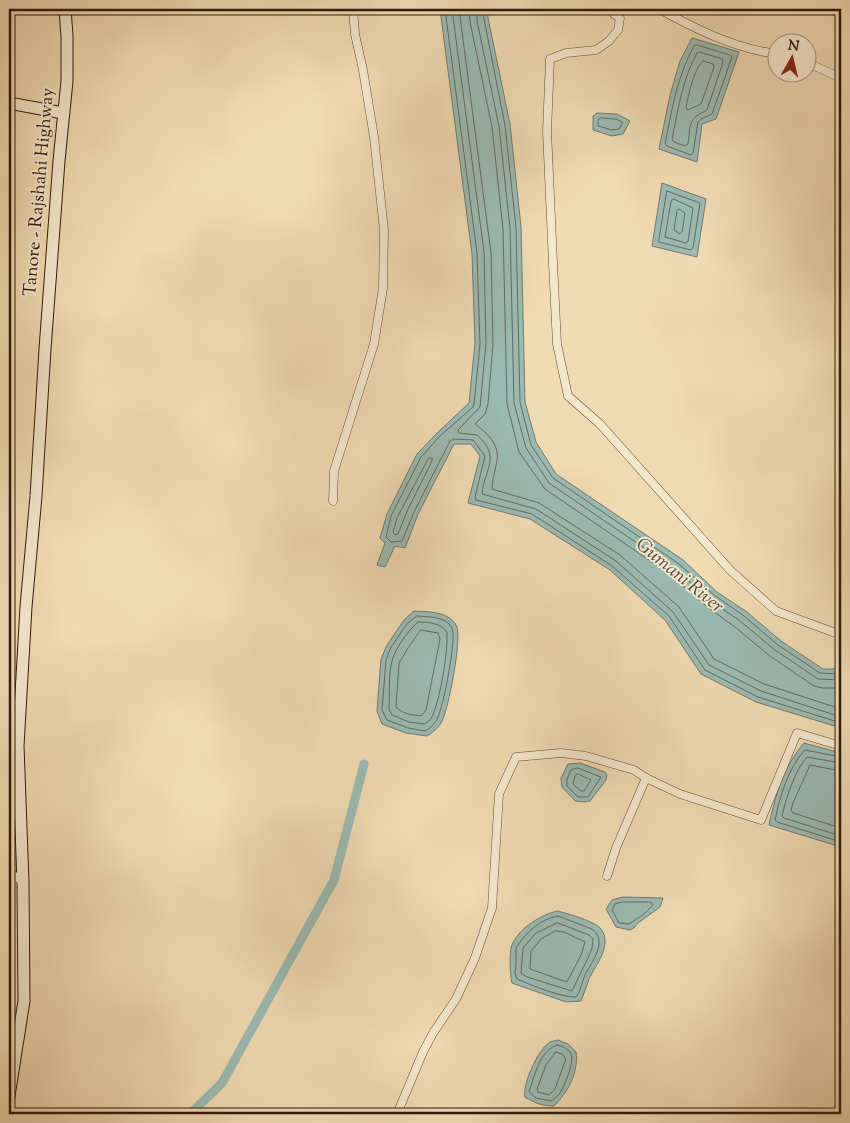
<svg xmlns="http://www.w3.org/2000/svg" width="850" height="1123" viewBox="0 0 850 1123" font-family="'Sorts Mill Goudy',serif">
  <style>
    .water { fill: #9bbab2; stroke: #707a71 }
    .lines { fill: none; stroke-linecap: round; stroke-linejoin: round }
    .shore { stroke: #656a60; stroke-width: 1 }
    .canal { stroke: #9bbab2; stroke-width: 9 }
    .street-casing { stroke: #5f4938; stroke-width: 9 }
    .secondary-casing { stroke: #2f190f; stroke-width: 13 }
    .street { stroke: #f5e7cc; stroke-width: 8 }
    .secondary { stroke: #f5e7cc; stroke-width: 11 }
    .labels { text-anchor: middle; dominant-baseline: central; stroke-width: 4; stroke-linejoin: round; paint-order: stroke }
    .street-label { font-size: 18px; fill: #2f190f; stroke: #f5e7cc }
    .water-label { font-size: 19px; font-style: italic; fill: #4f4940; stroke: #f5e7cc }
  </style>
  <rect width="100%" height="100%" fill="#f0dab1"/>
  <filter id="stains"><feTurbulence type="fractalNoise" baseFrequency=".004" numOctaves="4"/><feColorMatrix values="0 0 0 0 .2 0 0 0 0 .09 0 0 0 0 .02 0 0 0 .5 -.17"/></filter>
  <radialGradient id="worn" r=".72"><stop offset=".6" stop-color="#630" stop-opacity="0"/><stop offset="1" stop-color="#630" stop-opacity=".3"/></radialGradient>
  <!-- water -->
  <g class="water">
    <path d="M 440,9 L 488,9 L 488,18 L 510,124 L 521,227 L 525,402 L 536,442 L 556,474 L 683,560 L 717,592 L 747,612 L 781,641 L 823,669 L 841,669 L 841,728 L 756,702 L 701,674 L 665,620 L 610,570 L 530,519 L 468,503 L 480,456 L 471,444 L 454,444 L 418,514 L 405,548 L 395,546 L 385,567 L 377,565 L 385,543 L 380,538 L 387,514 L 417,454 L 437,433 L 469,403 L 475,343 L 472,254 Z"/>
    <path d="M 840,9 L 841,9 L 841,61 L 836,58 L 837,23 Z"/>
    <path d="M 692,38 L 739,52 L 716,119 L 702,124 L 697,162 L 659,149 L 670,95 L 680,61 Z"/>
    <path d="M 597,113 L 617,114 L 630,121 L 623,134 L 612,136 L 593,130 L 593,116 Z"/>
    <path d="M 662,183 L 706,199 L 697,257 L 652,246 Z"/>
    <path d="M 414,611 C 430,612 447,611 456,625 C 463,635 449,703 444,716 C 441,726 435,731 427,736 L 406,733 L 382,724 L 377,711 L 381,659 L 387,645 L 404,620 Z"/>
    <path d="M 804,743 L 841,753 L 841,847 L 769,825 C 775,796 784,766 804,743 Z"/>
    <path d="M 580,763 L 605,772 L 607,775 L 606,780 L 590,801 L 585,802 L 575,801 L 562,787 L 561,778 L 568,764 Z"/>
    <path d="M 623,897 L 663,898 L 660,907 L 638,923 L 634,928 L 630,930 L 616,927 L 606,909 L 612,900 Z"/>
    <path d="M 558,911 C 568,914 595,921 601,929 C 613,945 595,966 589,979 C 586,987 584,994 581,1001 L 566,1002 L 512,983 C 510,977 509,951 512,945 C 519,928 542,914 558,911 Z"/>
    <path d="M 558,1040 L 568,1044 L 576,1052 C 579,1072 568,1092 554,1106 C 543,1106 534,1103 525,1097 C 522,1085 538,1049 550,1042 C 552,1041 555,1041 558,1040 Z"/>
  </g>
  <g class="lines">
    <!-- shore -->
    <g class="shore">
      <path d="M 445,9 L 477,253 L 480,344 L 474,404 L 473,407 L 440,436 L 421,457 L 391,516 L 386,537 L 391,542 L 402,541 L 414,512 L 450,441 L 454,439 L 473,440 L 485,456 L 475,497 L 476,500 L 532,514 L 612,566 L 669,616 L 705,670 L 758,697 L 841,723"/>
      <path d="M 452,9 L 484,252 L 486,343 L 480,407 L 458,430 L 459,433 L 477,435 C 502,457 484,469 482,494 L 536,509 L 616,561 L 673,612 L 709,665 L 761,691 L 841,717"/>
      <path d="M 459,9 L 491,253 L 493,344 L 488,404 L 485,414 L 475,424 C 478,427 482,429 485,432 C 507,454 493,464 492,489 L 539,503 L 620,555 L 679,607 L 714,659 L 764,684 L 841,709"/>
      <path d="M 469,9 L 470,22 L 492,127 L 503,229 L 507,404 L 519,452 L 545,489 L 671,575 L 706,606 L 735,627 L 770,656 L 814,686 L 822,688 L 841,688"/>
      <path d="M 477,9 L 477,21 L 499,126 L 510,228 L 514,403 L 526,448 L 549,483 L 675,569 L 710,600 L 740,621 L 775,650 L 818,679 L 841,680"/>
      <path d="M 483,9 L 484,19 L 505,125 L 516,228 L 520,402 L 531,445 L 553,478 L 679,564 L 714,595 L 744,616 L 778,645 L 820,673 L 841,674"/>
      <path d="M 697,45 L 730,55 L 732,57 L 712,114 L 701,119 L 698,122 L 693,153 L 691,155 L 667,146 L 665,144 C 672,110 677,76 694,46 Z"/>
      <path d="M 700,52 L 722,59 L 723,62 L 707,110 C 687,120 691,123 688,144 L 685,146 L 674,142 L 672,139 C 678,110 682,80 697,53 Z"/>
      <path d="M 703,61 L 713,64 L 714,67 L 701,104 L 688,110 L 686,108 C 688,96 694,68 703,61 Z"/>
      <path d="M 601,118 L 616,119 L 622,122 L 622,124 L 619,129 L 612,130 L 598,126 L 598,120 Z"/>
      <path d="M 667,191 L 700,203 L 693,248 L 691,250 L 659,242 Z"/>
      <path d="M 674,199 L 693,208 L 688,241 L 686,243 L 665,237 L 671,201 Z"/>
      <path d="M 679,209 L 685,213 L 682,232 L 680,234 L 674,230 L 677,211 Z"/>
      <path d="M 429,458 L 432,458 L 432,461 L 408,509 L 398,534 L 395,535 L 393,532 L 397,518 Z"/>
      <path d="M 417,616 C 428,617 446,616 452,628 C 457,638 443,707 438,717 C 435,724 432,727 425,731 L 408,728 L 387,720 L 382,710 L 386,660 L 391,647 L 407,624 Z"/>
      <path d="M 418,622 C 429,622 440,623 447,632 C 448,653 441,693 434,712 C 432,718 429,722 424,724 L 409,722 L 392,715 L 389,709 C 390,695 388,675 392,661 C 395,648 408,631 418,622 Z"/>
      <path d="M 421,630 L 438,633 L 440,639 L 426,710 L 421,716 C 413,715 402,714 396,707 L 399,663 L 408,648 Z"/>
      <path d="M 841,757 L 805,750 C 788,768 780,796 775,820 L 777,822 L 841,842"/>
      <path d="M 841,763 L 807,757 C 795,770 786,798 782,816 L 784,818 L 841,836"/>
      <path d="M 578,768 L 601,777 L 588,797 L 578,797 L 567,786 L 567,779 L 571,770 Z"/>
      <path d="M 841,771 L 810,765 L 793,803 L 791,810 L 793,813 L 841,828"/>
      <path d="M 578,774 L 591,780 L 584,791 L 581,791 L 573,784 L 575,776 Z"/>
      <path d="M 623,902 L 651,902 L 653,905 L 644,914 L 629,924 L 619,923 L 612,910 L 615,904 Z"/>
      <path d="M 558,916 L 592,929 C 609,941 591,963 585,975 C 582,982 581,991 576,997 C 563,998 530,985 517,979 L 515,973 L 516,964 L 516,948 C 525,933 540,919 558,916 Z"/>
      <path d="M 558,923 L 589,935 L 593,939 L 592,948 L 588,958 L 572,991 L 527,977 L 521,973 L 523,948 L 536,933 Z"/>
      <path d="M 556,931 L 564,932 L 585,942 L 581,955 L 567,982 L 530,969 L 531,951 L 541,939 Z"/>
      <path d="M 558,1045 C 563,1047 569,1049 571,1054 C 575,1061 564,1087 560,1093 C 558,1096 554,1099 551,1101 L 536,1098 L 529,1092 C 534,1077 540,1049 558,1045 Z"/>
      <path d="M 556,1052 L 562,1054 L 566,1059 L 555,1089 L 549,1095 L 538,1092 L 537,1089 L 546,1065 Z"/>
    </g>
    <!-- canal -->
    <path class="canal" d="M 190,1114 L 222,1083 L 334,880 L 364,764"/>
    <defs>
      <g id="street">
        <path d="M 616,9 L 614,14 L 620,18 L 618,30 L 609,41 L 596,50 L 566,53 L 550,59 L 547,131 L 553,263 L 557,344 L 568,396 L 600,424 L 730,570 L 776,611 L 841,635"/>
        <path d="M 659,9 C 696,29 735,49 778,54"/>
        <path d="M 808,63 L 841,78"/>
        <path d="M 333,501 L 334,471 L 374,344 L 383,288 L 384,230 L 374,137 L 363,70 L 355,34 L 353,9"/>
        <path d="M 9,872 L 23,882"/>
        <path d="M 607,876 L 616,848 L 646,778"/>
        <path d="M 397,1114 L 423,1052 L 433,1033 L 456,999 L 475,958 L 492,908 L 499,794 L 516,757 L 561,753 L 586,756 L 634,770 L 646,778 L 680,794 L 761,820 L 797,733 L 841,746"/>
      </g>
      <g id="secondary">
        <path d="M 9,103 L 63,113"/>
        <path d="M 9,1096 L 24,1001 L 23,882 L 18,746 L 26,607 L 36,496 L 45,349 L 59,161 L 67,81 L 67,36 L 65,9"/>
      </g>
    </defs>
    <!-- street casing -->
    <use href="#street" class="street-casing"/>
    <!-- secondary casing -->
    <use href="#secondary" class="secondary-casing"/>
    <!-- street -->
    <use href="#street" class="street"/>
    <!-- secondary -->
    <use href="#secondary" class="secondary"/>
  </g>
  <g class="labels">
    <!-- street labels -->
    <g class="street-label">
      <text transform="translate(40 192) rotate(-85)">Tanore - Rajshahi Highway</text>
    </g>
    <!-- water labels -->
    <g class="water-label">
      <text transform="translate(679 576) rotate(39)">Gumani River</text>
    </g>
  </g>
  <!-- margin -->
  <rect width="850" height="1123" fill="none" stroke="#f0dab1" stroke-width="30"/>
  <rect x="10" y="10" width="830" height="1103" fill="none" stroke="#2f190f" stroke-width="2.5"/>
  <rect x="15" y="15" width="820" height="1093" fill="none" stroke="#2f190f"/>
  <!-- north arrow -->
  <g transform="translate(792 58) rotate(8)"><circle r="24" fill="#f5e7cc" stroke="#a69580"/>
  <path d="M0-4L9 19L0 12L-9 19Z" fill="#8f2418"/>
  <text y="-8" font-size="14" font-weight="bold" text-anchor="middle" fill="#2f190f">N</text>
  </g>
  <rect width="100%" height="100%" filter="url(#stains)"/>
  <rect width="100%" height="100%" fill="url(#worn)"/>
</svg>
